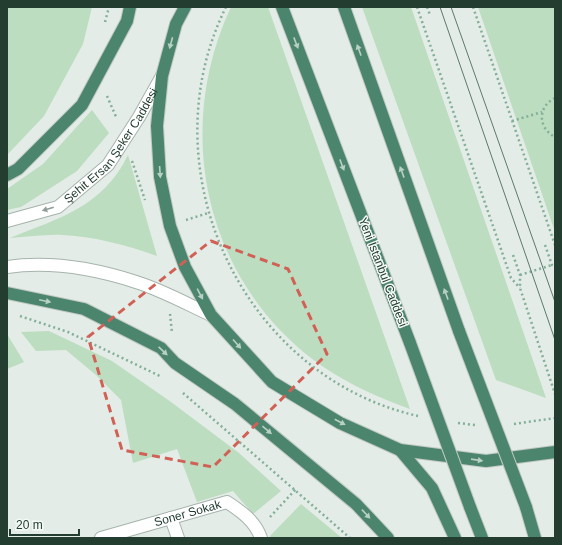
<svg xmlns="http://www.w3.org/2000/svg" width="562" height="545" viewBox="0 0 562 545" font-family="Arial,sans-serif">
  <style>
    .green { fill: #bcddbf }
    .lines { fill: none; stroke-linecap: round; stroke-linejoin: round }
    .pedestrian-casing { stroke: #a6b4ac; stroke-width: 14 }
    .minor-casing { stroke: #a6b4ac; stroke-width: 14 }
    .tertiary-casing { stroke: #a6b4ac; stroke-width: 14 }
    .trunk-casing { stroke: #c1c9c5; stroke-width: 14 }
    .path { stroke: #83af99; stroke-width: 2.5; stroke-dasharray: 2 3; stroke-linecap: butt }
    .pedestrian { stroke: #fff; stroke-width: 12 }
    .minor { stroke: #fff; stroke-width: 12 }
    .tertiary { stroke: #fff; stroke-width: 12 }
    .trunk { stroke: #4c856d; stroke-width: 12 }
    .tram { stroke: #5d796c; stroke-width: 1 }
    .trunk-bridge-casing { stroke: #c1c9c5; stroke-width: 14; stroke-linecap: butt }
    .trunk-bridge { stroke: #4c856d; stroke-width: 12 }
    .oneway { fill: #b9d0c5 }
    .oneway2 { fill: #919e98 }
    .marked { fill: none; stroke: #d16056; stroke-width: 3; stroke-dasharray: 8 5; stroke-linejoin: round }
    .labels { text-anchor: middle; dominant-baseline: central; stroke-width: 3; stroke-linejoin: round; paint-order: stroke }
    .street-label { font-size: 12px; fill: #233d31; stroke: #f3f9f5 }
  </style>
  <rect width="100%" height="100%" fill="#e3ece6"/>
  <!-- green -->
  <g class="green">
    <path d="M 7,7 L 92,7 L 83,44 L 44,116 L 7,155 Z"/>
    <path d="M 231,7 L 268,7 L 410,409 C 374,396 341,381 311,358 C 203,274 174,128 231,7 Z"/>
    <path d="M 362,7 L 411,7 L 546,398 L 496,380 Z"/>
    <path d="M 478,7 L 555,7 L 555,232 Z"/>
    <path d="M 92,110 L 109,133 L 77,171 L 21,207 L 7,210 L 7,189 L 43,164 Z"/>
    <path d="M 128,155 L 157,256 C 126,245 96,237 63,235 C 46,234 28,237 10,238 C 59,218 103,207 128,155 Z"/>
    <path d="M 49,331 L 112,361 L 171,402 L 239,453 L 281,491 L 253,514 L 233,491 L 197,502 L 177,449 L 133,463 L 121,400 L 96,375 L 66,350 L 36,351 L 21,332 Z"/>
    <path d="M 7,334 L 24,362 L 7,369 Z"/>
    <path d="M 301,504 L 342,538 L 271,538 L 270,536 Z"/>
  </g>
  <g class="lines">
    <defs>
      <path id="pedestrian" d="M 171,518 L 178,538"/>
      <g id="minor">
        <path id="s1" d="M 101,538 L 227,502 C 242,512 255,521 261,538"/>
      </g>
      <g id="tertiary">
        <path id="s2" d="M 7,221 L 58,207 L 108,165 L 139,117 L 162,76"/>
        <path d="M 7,267 C 49,261 96,269 136,282 C 162,290 187,304 211,315"/>
      </g>
      <g id="trunk">
        <path d="M 185,7 L 176,24 L 162,76 L 157,126 L 160,177 L 170,226 L 185,267 L 211,315 L 272,382 L 340,423 L 400,450 L 486,461 L 555,452"/>
        <path d="M 282,7 L 410,343"/>
        <path d="M 344,7 L 459,331"/>
        <path d="M 7,175 L 18,169 L 82,105 L 127,21 L 130,7"/>
        <path d="M 7,293 L 84,309 L 161,348 L 175,363 L 235,404 L 356,504 L 388,538"/>
        <path d="M 400,450 L 432,488 L 455,538"/>
        <path d="M 470,507 L 482,538"/>
        <path d="M 526,507 L 535,538"/>
      </g>
    </defs>
    <!-- pedestrian casing -->
    <use href="#pedestrian" class="pedestrian-casing"/>
    <!-- minor casing -->
    <use href="#minor" class="minor-casing"/>
    <!-- tertiary casing -->
    <use href="#tertiary" class="tertiary-casing"/>
    <!-- trunk casing -->
    <use href="#trunk" class="trunk-casing"/>
    <!-- path -->
    <g class="path">
      <path d="M 226,7 C 146,168 241,376 418,416"/>
      <path d="M 417,7 L 511,278 L 520,288"/>
      <path d="M 427,7 L 430,15"/>
      <path d="M 473,7 L 555,245"/>
      <path d="M 105,22 L 109,7"/>
      <path d="M 107,96 L 117,119"/>
      <path d="M 555,98 C 537,107 538,128 555,137"/>
      <path d="M 512,121 L 542,112"/>
      <path d="M 132,161 L 145,200"/>
      <path d="M 186,220 L 208,213"/>
      <path d="M 545,245 L 552,265 L 555,267"/>
      <path d="M 513,255 L 520,275 L 520,288 L 555,394"/>
      <path d="M 520,275 L 552,265"/>
      <path d="M 170,314 L 172,333"/>
      <path d="M 20,316 L 68,332 L 162,377"/>
      <path d="M 183,393 L 350,538"/>
      <path d="M 458,423 L 475,425"/>
      <path d="M 514,424 L 555,418"/>
      <path d="M 270,517 L 296,489"/>
    </g>
    <!-- pedestrian -->
    <use href="#pedestrian" class="pedestrian"/>
    <!-- minor -->
    <use href="#minor" class="minor"/>
    <!-- tertiary -->
    <use href="#tertiary" class="tertiary"/>
    <!-- trunk -->
    <use href="#trunk" class="trunk"/>
    <!-- tram -->
    <g class="tram">
      <path d="M 440,7 L 555,340"/>
      <path d="M 451,7 L 555,302"/>
    </g>
    <defs>
      <g id="trunk-bridge">
        <path d="M 459,331 L 526,507"/>
        <path d="M 410,343 L 470,507"/>
      </g>
    </defs>
    <!-- trunk-bridge casing -->
    <use href="#trunk-bridge" class="trunk-bridge-casing"/>
    <!-- trunk-bridge -->
    <use href="#trunk-bridge" class="trunk-bridge"/>
  </g>
  <!-- one-way arrows -->
  <defs><path id="oneway-solid" d="M-6-.8H1V-3.2L6.5 0L1 3.2V.8H-6Z"/></defs>
  <g class="oneway">
    <use href="#oneway-solid" transform="translate(171 43) rotate(105)"/>
    <use href="#oneway-solid" transform="translate(296 43) rotate(69)"/>
    <use href="#oneway-solid" transform="translate(359 50) rotate(-110)"/>
    <use href="#oneway-solid" transform="translate(342 165) rotate(69)"/>
    <use href="#oneway-solid" transform="translate(160 172) rotate(86)"/>
    <use href="#oneway-solid" transform="translate(402 172) rotate(-110)"/>
    <use href="#oneway-solid" transform="translate(200 294) rotate(62)"/>
    <use href="#oneway-solid" transform="translate(446 294) rotate(-110)"/>
    <use href="#oneway-solid" transform="translate(45 301) rotate(12)"/>
    <use href="#oneway-solid" transform="translate(237 344) rotate(48)"/>
    <use href="#oneway-solid" transform="translate(163 351) rotate(43)"/>
    <use href="#oneway-solid" transform="translate(340 422) rotate(28)"/>
    <use href="#oneway-solid" transform="translate(267 430) rotate(40)"/>
    <use href="#oneway-solid" transform="translate(477 460) rotate(8)"/>
    <use href="#oneway-solid" transform="translate(366 514) rotate(47)"/>
  </g>
  <use class="oneway2" href="#oneway-solid" transform="translate(48 209) rotate(164)"/>
  <!-- marked area -->
  <path class="marked" d="M 211,241 L 288,269 L 327,354 L 213,467 L 122,450 L 88,337 Z"/>
  <g class="labels">
    <!-- street labels -->
    <g class="street-label">
      <text stroke="none"><textPath href="#s2" startOffset="135">Şehit Ersan Şeker Caddesi</textPath></text>
      <text transform="translate(383 272) rotate(69)">Yeni İstanbul Caddesi</text>
      <text stroke="none"><textPath href="#s1" startOffset="90">Soner Sokak</textPath></text>
    </g>
  </g>
  <!-- border -->
  <rect width="562" height="545" fill="none" stroke="#233d31" stroke-width="16"/>
  <!-- scale -->
  <path d="M10 529v6h69v-6" fill="none" stroke="#233d31" stroke-width="2"/>
  <text x="16" y="529" font-size="12" fill="#233d31" stroke="#f3f9f5" stroke-width="3" paint-order="stroke">20 m</text>
</svg>
